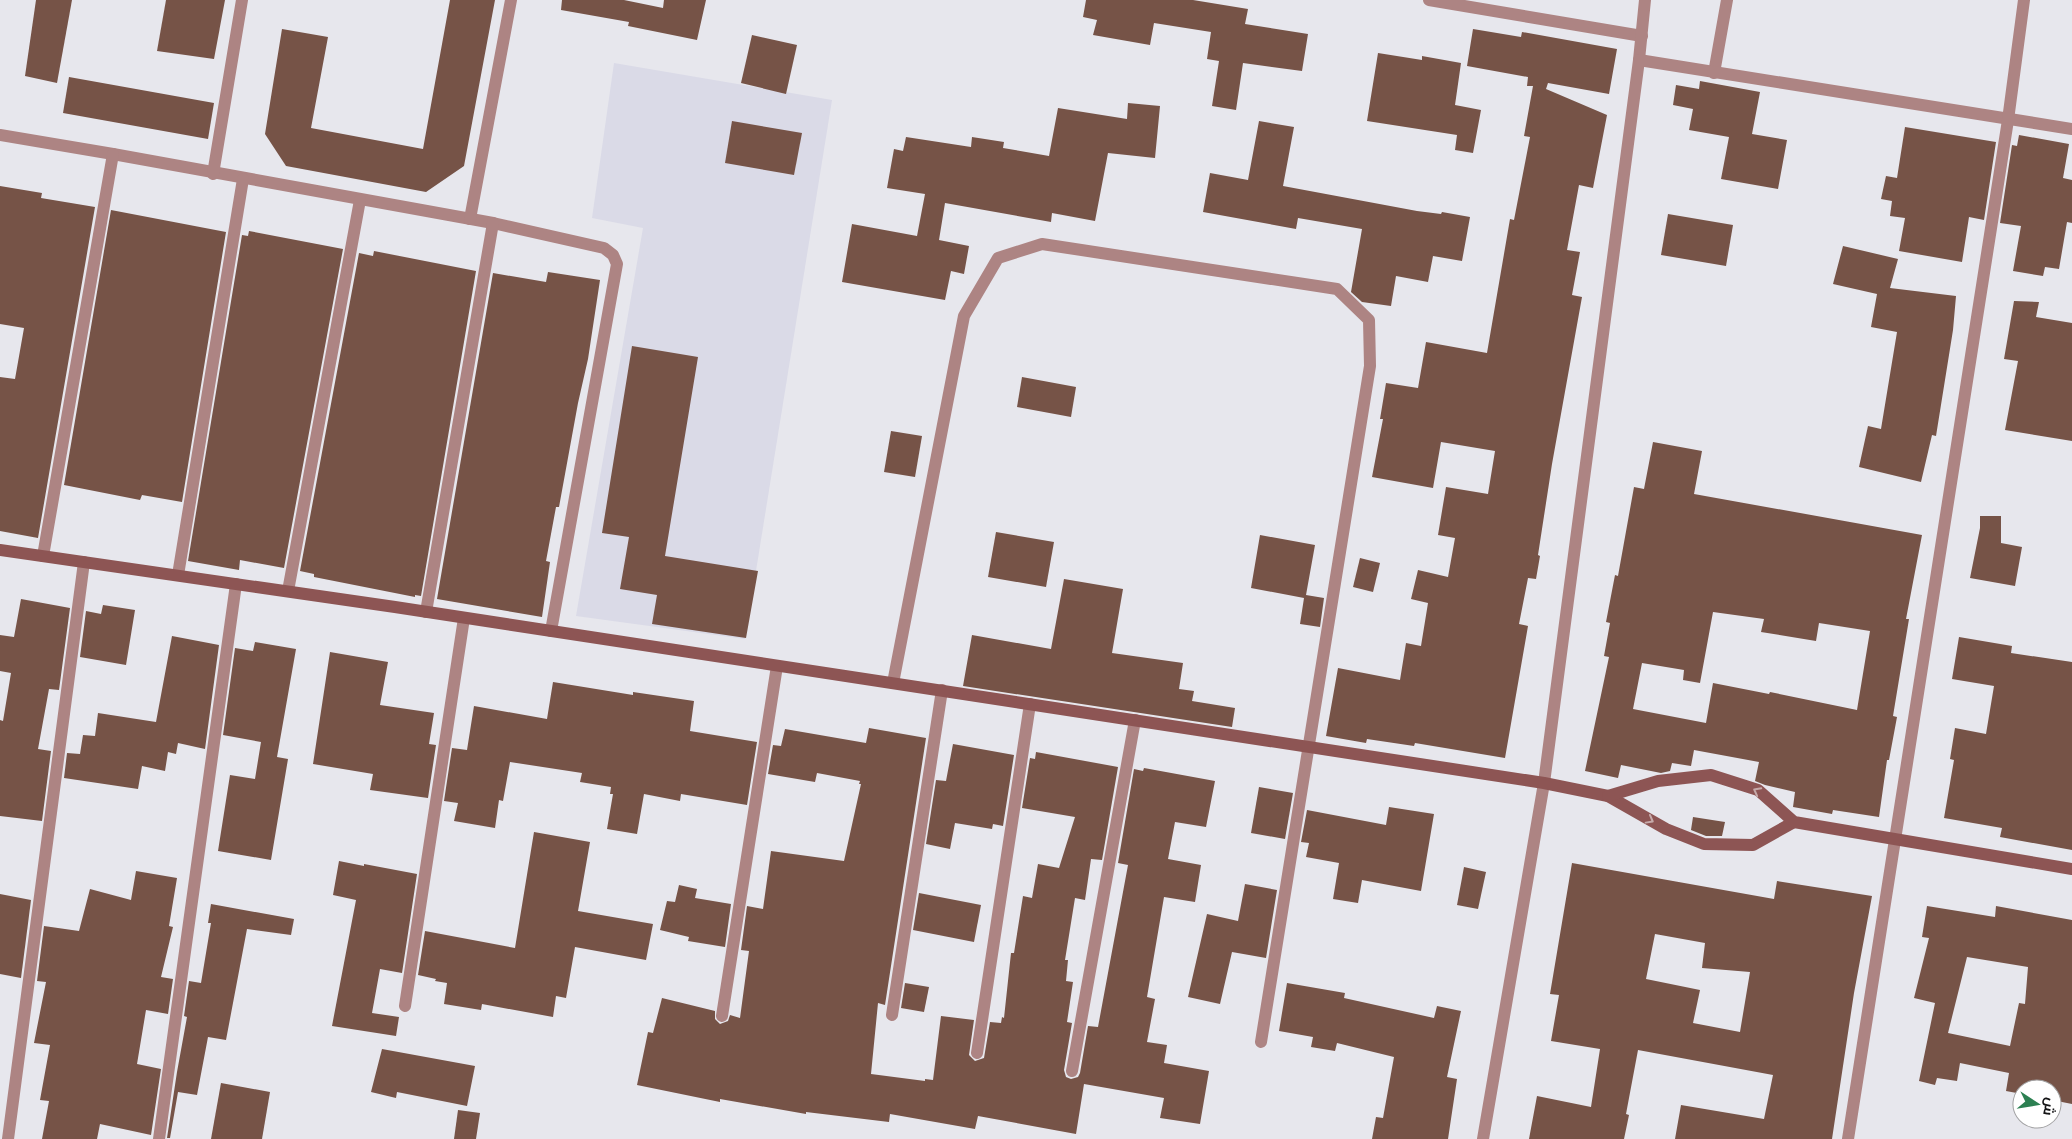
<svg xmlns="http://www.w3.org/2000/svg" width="2072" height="1139" viewBox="0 0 2072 1139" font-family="Raleway,Cairo,sans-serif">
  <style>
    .built { fill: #dadae7 }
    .building { fill: #765347; fill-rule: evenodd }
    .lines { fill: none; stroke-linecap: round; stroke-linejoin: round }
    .street { stroke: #ad8483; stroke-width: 12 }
    .secondary { stroke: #8d5554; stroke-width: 12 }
    .oneway { stroke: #c6aaaa }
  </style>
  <rect width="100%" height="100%" fill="#e7e7ed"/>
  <!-- built -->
  <path class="built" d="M 614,63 L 832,100 L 745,639 L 576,616 L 643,228 L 592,218 Z"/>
  <!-- building -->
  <g class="building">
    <path d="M 36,0 L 72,0 L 57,83 L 25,76 Z"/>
    <path d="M 166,0 L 225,0 L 214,59 L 157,51 Z"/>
    <path d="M 450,0 L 495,0 L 464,166 L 426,192 L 286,166 L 265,134 L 282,29 L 328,37 L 311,128 L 423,149 Z"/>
    <path d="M 562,0 L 624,0 L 663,8 L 664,0 L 706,0 L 697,40 L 628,26 L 629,22 L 561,10 Z"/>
    <path d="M 1086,0 L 1193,0 L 1248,9 L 1245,24 L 1308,34 L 1302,71 L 1243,63 L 1236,110 L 1212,106 L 1219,61 L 1207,59 L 1211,32 L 1154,23 L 1150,45 L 1093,35 L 1097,20 L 1083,17 Z"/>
    <path d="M 1473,29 L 1521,37 L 1522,32 L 1617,49 L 1609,94 L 1548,83 L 1546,89 L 1607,115 L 1593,188 L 1579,185 L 1567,250 L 1580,252 L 1572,295 L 1582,297 L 1552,464 L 1538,555 L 1540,556 L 1536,579 L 1528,578 L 1519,624 L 1528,626 L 1505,758 L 1415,743 L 1414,746 L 1367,739 L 1366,743 L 1326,736 L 1338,668 L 1400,680 L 1406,643 L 1421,646 L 1428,603 L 1411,599 L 1418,570 L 1448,577 L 1455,538 L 1438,535 L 1446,487 L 1488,494 L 1495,451 L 1441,442 L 1433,488 L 1372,477 L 1383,419 L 1380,419 L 1386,383 L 1418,388 L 1426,342 L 1487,353 L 1510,219 L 1514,220 L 1530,137 L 1524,136 L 1533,86 L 1527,86 L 1528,77 L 1467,66 Z"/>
    <path d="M 752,35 L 797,45 L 786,94 L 741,83 Z"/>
    <path d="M 1378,53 L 1422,60 L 1422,56 L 1461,63 L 1455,105 L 1481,110 L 1473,153 L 1455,150 L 1457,135 L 1367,121 Z"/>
    <path d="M 69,77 L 214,103 L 208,139 L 63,113 Z"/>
    <path d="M 1700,81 L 1760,92 L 1752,134 L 1787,140 L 1778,189 L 1721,179 L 1729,137 L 1689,130 L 1693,109 L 1673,105 L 1676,85 L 1699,89 Z"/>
    <path d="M 1128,103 L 1160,106 L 1155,158 L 1108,153 L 1095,221 L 1052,213 L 1051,222 L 945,203 L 939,240 L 969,246 L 964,274 L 951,271 L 945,300 L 842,282 L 852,224 L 917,236 L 925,194 L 887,188 L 894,149 L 903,151 L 906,137 L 971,147 L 972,137 L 1004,142 L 1003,148 L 1049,156 L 1058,108 L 1127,119 Z"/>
    <path d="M 732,121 L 802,133 L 794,175 L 725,163 Z"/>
    <path d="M 1259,121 L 1294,127 L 1283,186 L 1417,211 L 1441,214 L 1442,212 L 1470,217 L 1462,261 L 1433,256 L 1428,282 L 1396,276 L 1391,306 L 1362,302 L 1351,292 L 1362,229 L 1298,218 L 1296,229 L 1203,212 L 1210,173 L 1248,180 Z"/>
    <path d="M 1905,127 L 1996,142 L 1984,220 L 1969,217 L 1962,262 L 1899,251 L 1905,218 L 1890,216 L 1892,201 L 1881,199 L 1886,176 L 1897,178 Z"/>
    <path d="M 2019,135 L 2069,144 L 2063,178 L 2072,180 L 2072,223 L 2067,222 L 2059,269 L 2045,267 L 2043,276 L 2013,271 L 2021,226 L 2000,223 L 2012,145 L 2017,146 Z"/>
    <path d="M 0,186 L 42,193 L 41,198 L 95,207 L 38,538 L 0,531 L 0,377 L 15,379 L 24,328 L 0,324 Z"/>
    <path d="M 111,210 L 226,232 L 182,502 L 142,495 L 140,500 L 64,485 Z"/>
    <path d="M 1668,214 L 1733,225 L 1726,266 L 1661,255 Z"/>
    <path d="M 249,231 L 343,249 L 284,568 L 240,560 L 239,570 L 188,561 L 242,235 L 248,236 Z"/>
    <path d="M 1843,246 L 1898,259 L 1890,288 L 1956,296 L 1953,330 L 1936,436 L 1932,435 L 1921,482 L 1859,467 L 1868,426 L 1881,429 L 1897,332 L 1871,327 L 1877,294 L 1833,284 Z"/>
    <path d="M 374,251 L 476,271 L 421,596 L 415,595 L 415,597 L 314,577 L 314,574 L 300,571 L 359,253 L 373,256 Z"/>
    <path d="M 548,272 L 600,280 L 588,359 L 578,403 L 559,507 L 556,507 L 546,561 L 550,562 L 542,617 L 437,599 L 493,273 L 546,282 Z"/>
    <path d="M 2014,301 L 2039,302 L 2036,317 L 2072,323 L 2072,441 L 2005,430 L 2018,361 L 2004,359 Z"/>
    <path d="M 632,346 L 698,357 L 665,556 L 758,571 L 746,638 L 652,624 L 657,595 L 620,589 L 629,537 L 602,533 Z"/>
    <path d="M 1022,377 L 1076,387 L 1071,417 L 1017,407 Z"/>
    <path d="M 891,431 L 922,436 L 915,477 L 884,472 Z"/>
    <path d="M 1653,442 L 1702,451 L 1694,494 L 1922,535 L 1906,619 L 1909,619 L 1893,716 L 1897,717 L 1889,760 L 1887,760 L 1879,817 L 1833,810 L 1832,814 L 1793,807 L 1795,792 L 1765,785 L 1755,781 L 1759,762 L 1694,750 L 1691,766 L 1672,763 L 1670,771 L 1661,773 L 1621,765 L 1618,778 L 1585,771 L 1609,657 L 1604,656 L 1610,623 L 1606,622 L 1615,575 L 1618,576 L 1634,487 L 1644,489 ZM 1713,612 L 1764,619 L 1761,632 L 1816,641 L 1819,623 L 1870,631 L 1857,710 L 1770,692 L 1769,694 L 1713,683 L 1706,723 L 1633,709 L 1642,663 L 1684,670 L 1683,680 L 1700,683 Z"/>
    <path d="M 1980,516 L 2001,516 L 2001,543 L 2022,547 L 2015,586 L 1970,578 L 1980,528 Z"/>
    <path d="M 996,532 L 1054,542 L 1046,587 L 988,577 Z"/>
    <path d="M 1260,535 L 1315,545 L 1306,595 L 1324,598 L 1320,627 L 1300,624 L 1304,598 L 1251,588 Z"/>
    <path d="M 1360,558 L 1380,563 L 1373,592 L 1353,587 Z"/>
    <path d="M 1064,579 L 1123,589 L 1112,653 L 1183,663 L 1179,689 L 1194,691 L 1192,701 L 1235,708 L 1232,727 L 963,686 L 972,635 L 1051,649 Z"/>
    <path d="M 21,599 L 70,608 L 59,690 L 49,689 L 38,749 L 51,751 L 42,821 L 0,816 L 0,720 L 3,721 L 11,673 L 0,671 L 0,635 L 14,637 Z"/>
    <path d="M 103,605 L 135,610 L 126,665 L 80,657 L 86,611 L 101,614 Z"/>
    <path d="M 172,636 L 219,645 L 205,749 L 178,743 L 176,754 L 168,752 L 165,771 L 142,766 L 138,789 L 64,778 L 67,753 L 80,754 L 83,735 L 95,736 L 98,713 L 156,722 Z"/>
    <path d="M 1959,637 L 2012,646 L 2011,653 L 2072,662 L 2072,850 L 2000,837 L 2002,828 L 1944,818 L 1954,760 L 1950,759 L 1955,728 L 1986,734 L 1994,686 L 1952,679 Z"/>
    <path d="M 255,642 L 296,649 L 277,757 L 288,759 L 271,860 L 218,851 L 230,775 L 255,779 L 261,742 L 223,735 L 235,648 L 253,651 Z"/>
    <path d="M 330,652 L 388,662 L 380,705 L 434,713 L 429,744 L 436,745 L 428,798 L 370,790 L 373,774 L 313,764 Z"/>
    <path d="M 553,682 L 633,695 L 633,692 L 694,701 L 690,731 L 757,742 L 747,805 L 681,794 L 680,801 L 644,794 L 637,834 L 607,829 L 613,794 L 610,794 L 611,787 L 580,782 L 582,773 L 510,762 L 503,801 L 499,800 L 495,828 L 454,821 L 458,803 L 444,801 L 452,748 L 467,750 L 474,706 L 547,719 Z"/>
    <path d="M 869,728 L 926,738 L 885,1005 L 878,1003 L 871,1074 L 925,1081 L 925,1079 L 933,1080 L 941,1016 L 974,1020 L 969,1055 L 975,1061 L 984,1058 L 990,1022 L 1001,1023 L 1002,1017 L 1004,1018 L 1011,953 L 1014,953 L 1023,896 L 1032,898 L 1038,864 L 1059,868 L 1075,817 L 1022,808 L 1030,758 L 1035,759 L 1036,752 L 1118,767 L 1102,860 L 1091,859 L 1085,900 L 1075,898 L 1065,960 L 1068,960 L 1066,981 L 1073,982 L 1067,1022 L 1072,1023 L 1064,1070 L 1066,1077 L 1071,1079 L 1078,1077 L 1080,1073 L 1088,1026 L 1098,1027 L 1128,865 L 1118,863 L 1134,769 L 1143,771 L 1144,768 L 1215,781 L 1206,827 L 1175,822 L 1168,859 L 1201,865 L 1195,902 L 1164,897 L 1147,997 L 1155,999 L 1147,1042 L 1167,1045 L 1164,1063 L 1209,1071 L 1200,1124 L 1160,1118 L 1164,1098 L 1084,1084 L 1076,1134 L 978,1116 L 975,1129 L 890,1114 L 889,1122 L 806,1112 L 806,1114 L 720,1099 L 720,1102 L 637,1085 L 648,1032 L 653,1033 L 662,998 L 715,1011 L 715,1019 L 720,1024 L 728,1021 L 730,1015 L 740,1018 L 749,951 L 741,950 L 747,906 L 763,909 L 771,851 L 844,861 L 861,784 L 859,784 L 860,781 L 817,773 L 815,782 L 768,774 L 773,745 L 781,746 L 785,729 L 866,743 Z"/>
    <path d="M 953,744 L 1014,755 L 1003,826 L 993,824 L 992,829 L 955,823 L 950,849 L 926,844 L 936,780 L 946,781 Z"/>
    <path d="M 1259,787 L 1293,793 L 1285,839 L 1251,833 Z"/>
    <path d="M 1389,807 L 1434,814 L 1421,891 L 1362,880 L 1358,903 L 1333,899 L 1339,863 L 1306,857 L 1309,843 L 1301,842 L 1307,810 L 1386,825 Z"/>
    <path d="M 1693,817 L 1725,822 L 1722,836 L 1706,836 L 1691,830 Z"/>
    <path d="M 534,832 L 590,842 L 578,911 L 653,924 L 646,960 L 575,947 L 566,998 L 556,996 L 553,1017 L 482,1004 L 481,1010 L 444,1004 L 447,983 L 435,981 L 436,979 L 418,975 L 425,931 L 515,948 Z"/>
    <path d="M 339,861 L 364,866 L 364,864 L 417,874 L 402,973 L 380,969 L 372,1013 L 399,1017 L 396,1036 L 332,1026 L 356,900 L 333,895 Z"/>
    <path d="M 1572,863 L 1774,899 L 1777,881 L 1872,896 L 1854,993 L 1832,1139 L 1675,1139 L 1681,1105 L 1764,1119 L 1773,1075 L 1638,1050 L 1626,1114 L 1629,1115 L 1624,1139 L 1529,1139 L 1537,1096 L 1591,1107 L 1600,1049 L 1551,1041 L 1559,995 L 1550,994 ZM 1655,934 L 1705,943 L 1702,968 L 1750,972 L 1740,1032 L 1693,1023 L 1700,990 L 1646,979 Z"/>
    <path d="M 1464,867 L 1486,872 L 1478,909 L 1457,905 Z"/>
    <path d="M 136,871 L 177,878 L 169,926 L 173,927 L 161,977 L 173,979 L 168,1014 L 146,1010 L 137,1064 L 161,1069 L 151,1135 L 100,1124 L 97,1139 L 42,1139 L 49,1101 L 40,1100 L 50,1045 L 34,1043 L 46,982 L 37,981 L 44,926 L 79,931 L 90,889 L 131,900 Z"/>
    <path d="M 1245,884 L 1277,890 L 1266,958 L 1232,952 L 1220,1004 L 1188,997 L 1207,914 L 1238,921 Z"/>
    <path d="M 679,885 L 697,889 L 695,898 L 731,904 L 725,947 L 688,941 L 689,937 L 660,930 L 667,901 L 675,902 Z"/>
    <path d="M 919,893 L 981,905 L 974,942 L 913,930 Z"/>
    <path d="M 0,894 L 31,900 L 21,978 L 0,974 Z"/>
    <path d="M 211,904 L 294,919 L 291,935 L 247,929 L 226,1040 L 208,1037 L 197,1095 L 178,1092 L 170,1138 L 167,1138 L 177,1072 L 187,1017 L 184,1016 L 189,981 L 201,983 L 211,923 L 208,923 Z"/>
    <path d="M 1927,906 L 1995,917 L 1996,906 L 2072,920 L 2072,1104 L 2052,1100 L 2052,1089 L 2022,1089 L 2022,1094 L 2006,1091 L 2009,1073 L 1960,1063 L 1957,1081 L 1937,1078 L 1935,1085 L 1919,1081 L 1935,1003 L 1914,998 L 1929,938 L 1922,937 ZM 1967,957 L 2028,967 L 2025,1004 L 2019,1003 L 2010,1046 L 1948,1033 Z"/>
    <path d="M 905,983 L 929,987 L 924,1012 L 901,1008 Z"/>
    <path d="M 1287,983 L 1345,993 L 1344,998 L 1434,1018 L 1437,1006 L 1461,1011 L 1447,1077 L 1457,1079 L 1448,1139 L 1372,1139 L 1376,1117 L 1383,1118 L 1394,1057 L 1337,1043 L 1335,1051 L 1311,1047 L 1313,1037 L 1279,1031 Z"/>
    <path d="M 382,1049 L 475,1066 L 467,1106 L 397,1092 L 396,1098 L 371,1092 Z"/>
    <path d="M 221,1083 L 270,1092 L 262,1139 L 211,1139 Z"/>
    <path d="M 458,1110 L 480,1113 L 476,1139 L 454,1139 Z"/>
  </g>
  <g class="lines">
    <!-- street -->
    <g class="street">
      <path d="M 1429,0 L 1642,36"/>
      <path d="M 1639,60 L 1645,0"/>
      <path d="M 1714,73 L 1727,0"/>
      <path d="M 0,135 L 113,154 L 493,223 L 604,248 L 613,255 L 617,264 L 551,631"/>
      <path d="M 213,174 L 242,0"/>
      <path d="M 470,219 L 511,0"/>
      <path d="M 43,556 L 113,154"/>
      <path d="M 178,575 L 243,179"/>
      <path d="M 288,591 L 360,200"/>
      <path d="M 426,612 L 493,223"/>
      <path d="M 893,683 L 964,316 L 998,258 L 1042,244 L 1337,289 L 1369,320 L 1370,366 L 1261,1042"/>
      <path d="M 405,1006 L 464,618"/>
      <path d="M 892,1015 L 942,690"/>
      <path d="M 722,1016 L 777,666"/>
      <path d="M 977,1053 L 1030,704"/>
      <path d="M 1072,1071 L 1135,720"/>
      <path d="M 8,1139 L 84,562"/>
      <path d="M 159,1139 L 236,584"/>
      <path d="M 1483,1139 L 1544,783 L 1639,60 L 2072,129"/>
      <path d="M 1848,1139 L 2008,120 L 2024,0"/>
    </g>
    <!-- secondary -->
    <g class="secondary">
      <path d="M 0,550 L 395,607 L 1544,783 L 1608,796 L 1666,829 L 1704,844 L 1753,845 L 1794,822"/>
      <path d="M 1608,796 L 1658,781 L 1711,775 L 1758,790 L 1794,822 L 2072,869"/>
    </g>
  </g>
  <!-- one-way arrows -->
  <defs><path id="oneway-chevron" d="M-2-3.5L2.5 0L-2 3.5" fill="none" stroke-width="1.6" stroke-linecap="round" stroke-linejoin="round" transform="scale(1.25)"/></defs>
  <g class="oneway">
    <use href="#oneway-chevron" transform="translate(1757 791) rotate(-152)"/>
    <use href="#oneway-chevron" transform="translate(1650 820) rotate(29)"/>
  </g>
  <!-- north arrow -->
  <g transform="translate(2037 1104) rotate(102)"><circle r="24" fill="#ffffff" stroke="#a1a1a2"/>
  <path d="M0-4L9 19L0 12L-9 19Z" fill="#2c8052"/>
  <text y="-8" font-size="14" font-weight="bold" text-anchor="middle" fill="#141416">ش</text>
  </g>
</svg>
